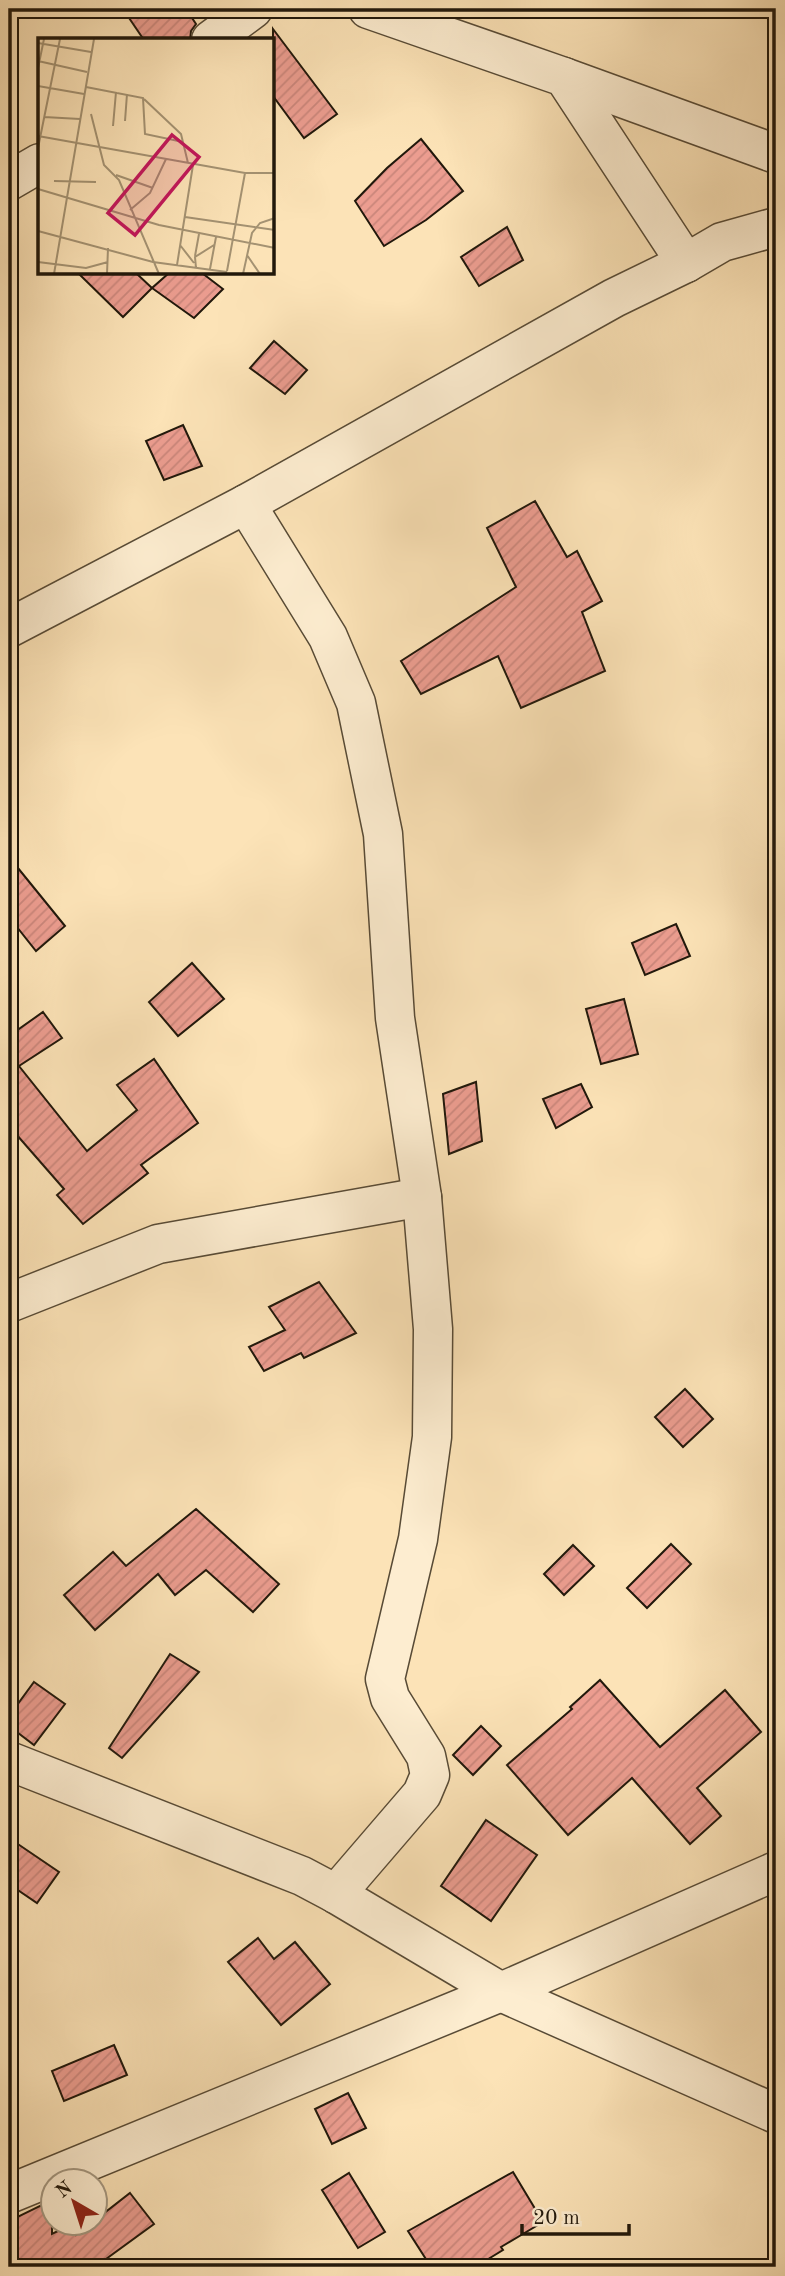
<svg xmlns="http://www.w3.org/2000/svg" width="785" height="2276" viewBox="0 0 785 2276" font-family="'Old Standard TT',serif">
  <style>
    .building { fill: url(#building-hatch); stroke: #21180b; stroke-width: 2 }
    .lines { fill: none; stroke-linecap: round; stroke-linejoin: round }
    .minor-casing { stroke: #584b36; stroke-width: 41 }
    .minor { stroke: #fdedd0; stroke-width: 38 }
    .inset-road { fill: none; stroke: #a49272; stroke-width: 2 }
    .view { fill: #c2185b; fill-opacity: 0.15; stroke: #c2185b; stroke-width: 3.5 }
    .inset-edge { fill: none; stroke: #21180b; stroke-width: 3.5 }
  </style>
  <defs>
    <pattern id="building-hatch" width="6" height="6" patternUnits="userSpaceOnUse" patternTransform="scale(1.75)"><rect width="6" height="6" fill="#ec9d90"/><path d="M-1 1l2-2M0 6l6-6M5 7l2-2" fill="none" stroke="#ca867b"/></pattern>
  </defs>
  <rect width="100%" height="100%" fill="#fce3b7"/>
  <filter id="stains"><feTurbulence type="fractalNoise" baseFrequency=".00286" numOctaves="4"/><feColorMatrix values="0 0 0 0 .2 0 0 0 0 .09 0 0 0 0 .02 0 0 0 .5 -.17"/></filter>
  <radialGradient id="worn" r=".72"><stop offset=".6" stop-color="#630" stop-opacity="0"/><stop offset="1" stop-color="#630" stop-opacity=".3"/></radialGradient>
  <!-- building -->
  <g class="building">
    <path d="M 123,9 L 186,9 L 196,24 L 191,31 L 190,40 L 144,40 Z"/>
    <path d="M 273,29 L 337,114 L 304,138 L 273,96 Z"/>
    <path d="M 421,139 L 463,191 L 426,220 L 384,246 L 355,201 L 387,168 Z"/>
    <path d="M 507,227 L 523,260 L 479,286 L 461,257 Z"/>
    <path d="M 78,273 L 136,273 L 152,288 L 123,317 Z"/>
    <path d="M 169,273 L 202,273 L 223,289 L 194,318 L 152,288 Z"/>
    <path d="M 274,341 L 307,370 L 285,394 L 250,368 Z"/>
    <path d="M 183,425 L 202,466 L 164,480 L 146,441 Z"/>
    <path d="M 535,501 L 567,557 L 577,551 L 602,601 L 582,612 L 605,671 L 521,708 L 498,656 L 421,694 L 401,661 L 516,587 L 487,528 Z"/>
    <path d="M 9,857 L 65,926 L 36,951 L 9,917 Z"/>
    <path d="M 676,924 L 690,956 L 645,975 L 632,943 Z"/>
    <path d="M 192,963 L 224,999 L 178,1036 L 149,1002 Z"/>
    <path d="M 624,999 L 638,1054 L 601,1064 L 586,1009 Z"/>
    <path d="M 43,1012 L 62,1038 L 19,1066 L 87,1151 L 137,1110 L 117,1085 L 154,1059 L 198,1123 L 141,1165 L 148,1173 L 83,1224 L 57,1195 L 64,1189 L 9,1126 L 9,1036 Z"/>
    <path d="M 476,1082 L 482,1141 L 449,1154 L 443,1094 Z"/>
    <path d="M 581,1084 L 592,1107 L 556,1128 L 543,1099 Z"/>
    <path d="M 319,1282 L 356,1333 L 304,1358 L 301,1353 L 264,1371 L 249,1347 L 285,1330 L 269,1307 Z"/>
    <path d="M 685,1389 L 713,1419 L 683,1447 L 655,1417 Z"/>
    <path d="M 196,1509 L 279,1584 L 253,1612 L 206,1570 L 175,1595 L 158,1574 L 95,1630 L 64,1595 L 113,1552 L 126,1566 Z"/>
    <path d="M 671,1544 L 691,1564 L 647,1608 L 627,1588 Z"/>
    <path d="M 573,1545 L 594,1566 L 564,1595 L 544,1574 Z"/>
    <path d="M 170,1654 L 199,1672 L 122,1758 L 109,1748 Z"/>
    <path d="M 600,1680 L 660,1747 L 725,1690 L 761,1732 L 697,1788 L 721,1816 L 690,1844 L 632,1778 L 568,1835 L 507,1765 L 572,1709 L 570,1707 Z"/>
    <path d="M 34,1682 L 65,1704 L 34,1745 L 9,1726 L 9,1716 Z"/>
    <path d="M 481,1726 L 501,1746 L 473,1775 L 453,1755 Z"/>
    <path d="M 486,1820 L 537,1855 L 491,1921 L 441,1886 Z"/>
    <path d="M 9,1838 L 59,1872 L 37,1903 L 9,1884 Z"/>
    <path d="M 258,1938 L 274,1959 L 295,1942 L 330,1984 L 281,2025 L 228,1962 Z"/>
    <path d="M 114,2045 L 127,2075 L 64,2101 L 52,2071 Z"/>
    <path d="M 348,2093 L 366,2128 L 332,2144 L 315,2109 Z"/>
    <path d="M 513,2172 L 543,2222 L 501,2247 L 503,2250 L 475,2267 L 431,2267 L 408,2231 Z"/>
    <path d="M 349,2173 L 385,2232 L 358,2248 L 322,2190 Z"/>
    <path d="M 130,2193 L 154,2224 L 95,2267 L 9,2267 L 9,2221 L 52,2200 L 52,2234 L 70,2225 L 76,2235 L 91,2223 L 94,2223 L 94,2221 Z"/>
  </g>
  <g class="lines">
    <defs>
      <g id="minor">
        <path d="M 368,9 L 564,77 L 686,263"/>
        <path d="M 211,40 L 253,9"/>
        <path d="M 564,77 L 776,154"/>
        <path d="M 9,181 L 40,163"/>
        <path d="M 246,504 L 328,637 L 356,703 L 383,834 L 395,1018 L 422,1197 L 433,1329 L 432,1437 L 418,1539 L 385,1679 L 390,1698 L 426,1756 L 430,1775 L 422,1794 L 336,1894"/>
        <path d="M 9,628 L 246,504 L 614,298 L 686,263 L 722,242 L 776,227"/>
        <path d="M 9,1303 L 158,1244 L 422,1197"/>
        <path d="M 9,1761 L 302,1876 L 336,1894 L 501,1992 L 776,2114"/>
        <path d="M 9,2194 L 501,1992 L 776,1871"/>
      </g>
    </defs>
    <!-- minor casing -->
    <use href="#minor" class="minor-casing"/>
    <!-- minor -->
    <use href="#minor" class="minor"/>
  </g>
  <!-- overview -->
  <g transform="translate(38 38)">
    <rect width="236" height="236" fill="#fce3b7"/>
    <path class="inset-road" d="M 0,5 L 53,14M 0,23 L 49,34M 0,30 L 6,1M 0,48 L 46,56M 48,49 L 105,60 L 107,96 L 145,104M 106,61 L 143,96 L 150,125M 53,76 L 66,127 L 81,142 L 121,236M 6,79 L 42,81M 87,83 L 89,56M 75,88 L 78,54M 0,98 L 207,135 L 237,135M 0,110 L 22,1M 78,137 L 115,150M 16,143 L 58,144M 0,151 L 121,187 L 237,210M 92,172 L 112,155 L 128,121M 147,179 L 237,192M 0,193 L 115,224 L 189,234M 142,207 L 156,225M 209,217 L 222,236M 157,218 L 161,196M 0,224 L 48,230 L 70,224M 139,227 L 155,127M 158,230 L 157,219 L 176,207M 172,231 L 178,199M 189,233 L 207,135M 16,236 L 56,1M 69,236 L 70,210M 205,236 L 214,195 L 222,185 L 237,180"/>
    <path class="view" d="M 134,97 L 161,119 L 97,197 L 70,175 Z"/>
    <rect width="236" height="236" class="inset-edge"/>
  </g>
  <!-- margin -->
  <rect width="785" height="2276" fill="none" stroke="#fce3b7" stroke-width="35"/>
  <rect x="10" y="10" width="764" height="2255" fill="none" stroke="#21180b" stroke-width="3.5"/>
  <rect x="18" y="18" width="750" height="2241" fill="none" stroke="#21180b" stroke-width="2"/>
  <!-- north arrow -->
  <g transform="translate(74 2202) rotate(321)"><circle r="33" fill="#fdedd0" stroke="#a59881" stroke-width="2"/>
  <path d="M0-5L12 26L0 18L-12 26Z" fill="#8f2418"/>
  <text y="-10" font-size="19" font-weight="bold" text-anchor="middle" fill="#21180b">N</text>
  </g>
  <!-- scale -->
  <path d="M522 2224v10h107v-10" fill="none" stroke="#21180b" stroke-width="3.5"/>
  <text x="533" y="2224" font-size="21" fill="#21180b" stroke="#fdedd0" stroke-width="5" paint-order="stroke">20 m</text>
  <rect width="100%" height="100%" filter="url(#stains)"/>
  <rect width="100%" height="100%" fill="url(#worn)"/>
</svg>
